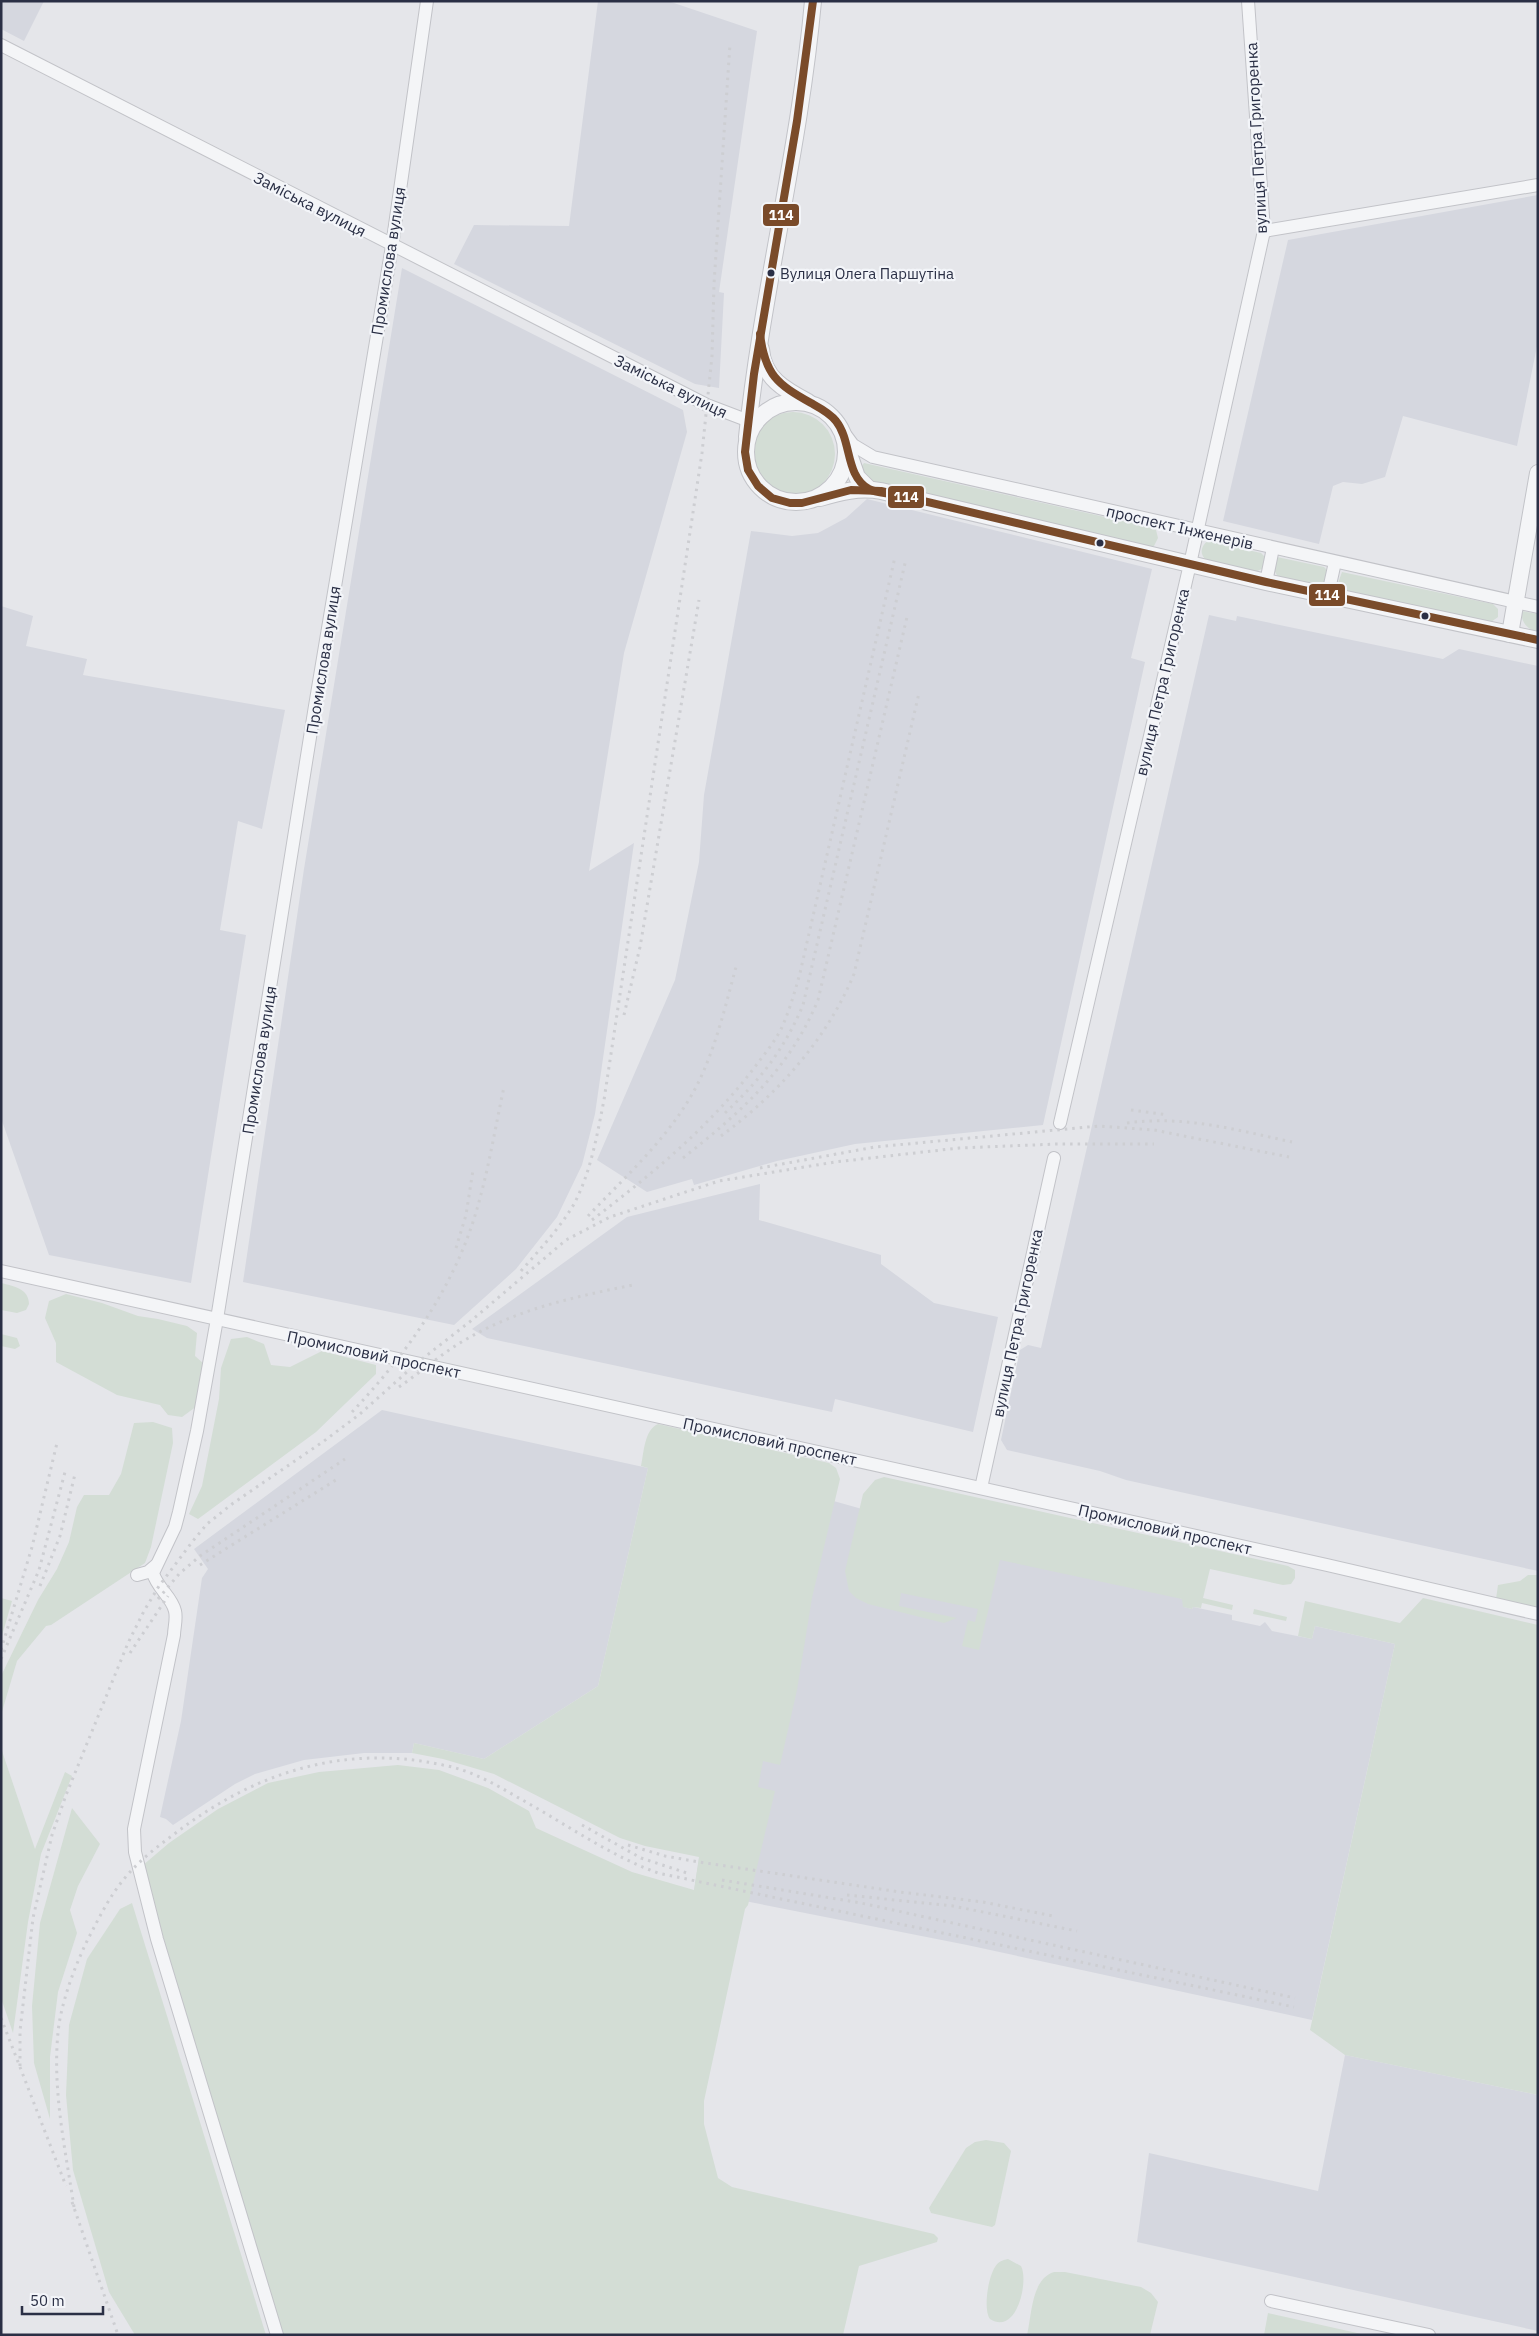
<svg xmlns="http://www.w3.org/2000/svg" width="1539" height="2336" viewBox="0 0 1539 2336" font-family="'IBM Plex Sans',sans-serif">
  <style>
    .built { fill: #d5d7df }
    .green { fill: #d3ddd5 }
    .lines { fill: none; stroke-linecap: round; stroke-linejoin: round }
    .minor-casing { stroke: #c2c3c8; stroke-width: 14 }
    .tertiary-casing { stroke: #c2c3c8; stroke-width: 18 }
    .minor { stroke: #f4f5f7; stroke-width: 12 }
    .tertiary { stroke: #f4f5f7; stroke-width: 16 }
    .rail { stroke: #cdced2; stroke-width: 3; stroke-dasharray: 2.5 5; stroke-linecap: butt }
    .bus-1-casing { stroke: #f3f5f9; stroke-width: 11 }
    .bus-1 { stroke: #7a4b2a; stroke-width: 8 }
    .bus-dot { fill: #2a2f45; stroke: #f3f5f9; stroke-width: 2 }
    .labels { text-anchor: middle; dominant-baseline: central; stroke-width: 4.5; stroke-linejoin: round; paint-order: stroke }
    .bus-label { font-size: 15px; fill: #2a2f45; stroke: #f3f5f9; text-anchor: start }
    .street-label { font-size: 16px; fill: #2a2f45; stroke: #f3f5f9 }
    .line-badge { stroke: #f3f5f9; stroke-width: 2 }
    .badge-label { font-size: 14px; text-anchor: middle; font-weight: bold; fill: #fff }
  </style>
  <rect width="100%" height="100%" fill="#e5e6ea"/>
  <!-- built -->
  <g class="built">
    <path d="M 1,1 L 44,1 L 24,41 L 1,29 Z"/>
    <path d="M 598,1 L 668,1 L 757,31 L 719,292 L 724,293 L 719,388 L 695,384 L 454,264 L 474,225 L 569,226 Z"/>
    <path d="M 1538,195 L 1538,341 L 1517,446 L 1403,416 L 1385,477 L 1362,484 L 1343,482 L 1333,486 L 1319,544 L 1223,521 L 1288,240 Z"/>
    <path d="M 402,268 L 683,410 L 687,432 L 624,653 L 589,871 L 634,843 L 595,1114 L 582,1165 L 557,1217 L 516,1269 L 454,1325 L 243,1282 L 304,869 Z"/>
    <path d="M 867,499 L 1152,569 L 1131,658 L 1145,662 L 1043,1125 L 855,1144 L 777,1161 L 694,1185 L 692,1179 L 647,1192 L 597,1160 L 675,980 L 699,862 L 704,795 L 751,531 L 792,536 L 818,533 L 846,518 Z"/>
    <path d="M 1,606 L 33,616 L 26,646 L 87,659 L 83,675 L 285,710 L 262,829 L 238,821 L 220,930 L 246,935 L 191,1283 L 49,1255 L 1,1118 Z"/>
    <path d="M 1209,615 L 1236,621 L 1237,616 L 1443,659 L 1459,649 L 1538,666 L 1538,1571 L 1126,1480 L 1100,1471 L 1007,1450 L 1001,1440 L 1020,1350 L 1028,1345 L 1041,1348 Z"/>
    <path d="M 760,1184 L 759,1220 L 881,1255 L 881,1264 L 934,1303 L 998,1317 L 973,1432 L 835,1399 L 832,1412 L 487,1338 L 472,1329 L 627,1217 Z"/>
    <path d="M 382,1410 L 648,1468 L 598,1686 L 484,1759 L 414,1743 L 412,1753 L 364,1753 L 304,1760 L 255,1774 L 235,1784 L 173,1825 L 166,1819 L 160,1817 L 181,1721 L 202,1578 L 208,1569 L 194,1549 Z"/>
    <path d="M 830,1500 L 1183,1599 L 1184,1607 L 1192,1609 L 1193,1607 L 1232,1615 L 1232,1620 L 1260,1626 L 1265,1622 L 1272,1631 L 1312,1639 L 1315,1626 L 1395,1644 L 1312,2020 L 967,1945 L 694,1891 L 707,1807 Z"/>
    <path d="M 1345,2055 L 1538,2095 L 1538,2331 L 1137,2242 L 1149,2153 L 1318,2191 Z"/>
  </g>
  <!-- green -->
  <g class="green">
    <circle cx="793" cy="454" r="42"/>
    <path d="M 864,463 L 1154,528 L 1156,530 L 1158,538 L 1154,546 L 1150,547 L 868,484 L 861,467 Z"/>
    <path d="M 1208,541 L 1261,553 L 1265,557 L 1264,568 L 1255,572 L 1208,561 C 1199,556 1200,546 1208,541 Z"/>
    <path d="M 1277,557 L 1324,567 L 1327,570 L 1323,588 L 1278,577 L 1274,570 Z"/>
    <path d="M 1342,572 L 1493,604 L 1498,609 L 1498,617 L 1491,622 L 1416,606 L 1381,601 L 1338,590 L 1337,586 Z"/>
    <path d="M 1522,611 L 1538,614 L 1538,632 C 1528,630 1520,622 1522,611 Z"/>
    <path d="M 1,1283 C 14,1286 29,1289 29,1304 L 26,1310 L 17,1313 L 1,1310 Z"/>
    <path d="M 66,1294 L 102,1303 L 138,1316 L 158,1319 L 187,1326 L 197,1333 L 195,1356 L 204,1364 L 197,1406 L 182,1417 L 168,1415 L 160,1405 L 117,1395 L 56,1362 L 56,1343 L 45,1318 L 49,1301 Z"/>
    <path d="M 1,1334 L 17,1338 L 20,1346 L 15,1349 L 1,1346 Z"/>
    <path d="M 247,1337 L 264,1344 L 271,1365 L 290,1367 L 322,1351 L 376,1365 L 376,1374 L 316,1432 L 198,1519 L 189,1514 L 202,1486 L 219,1399 L 221,1368 L 231,1339 Z"/>
    <path d="M 153,1422 L 172,1428 L 173,1443 L 151,1547 L 145,1563 L 51,1625 L 46,1626 L 17,1661 L 1,1715 L 1,1676 L 38,1600 L 57,1569 L 69,1542 L 77,1507 L 84,1495 L 109,1495 L 121,1474 L 134,1423 Z"/>
    <path d="M 658,1424 L 829,1463 L 836,1468 L 840,1479 L 812,1598 L 797,1690 L 780,1765 L 763,1761 L 758,1787 L 775,1791 L 748,1905 L 745,1909 L 704,2101 L 704,2124 L 718,2178 L 732,2187 L 934,2234 L 938,2238 L 937,2242 L 859,2266 L 843,2335 L 282,2335 L 142,1866 L 169,1843 L 218,1809 L 268,1783 L 319,1772 L 398,1765 L 439,1770 L 488,1788 L 529,1811 L 536,1828 L 632,1872 L 694,1890 L 699,1857 L 645,1846 L 620,1838 L 494,1774 L 443,1759 L 412,1753 L 414,1743 L 484,1759 L 598,1686 L 648,1468 L 641,1466 C 644,1453 644,1430 658,1424 Z"/>
    <path d="M 884,1477 L 1288,1566 L 1295,1570 L 1295,1578 L 1291,1584 L 1283,1585 L 1210,1569 L 1203,1598 L 1233,1605 L 1232,1610 L 1202,1603 L 1201,1608 L 1193,1607 L 1192,1609 L 1183,1607 L 1182,1599 L 1000,1560 L 979,1650 L 962,1646 L 968,1620 L 975,1622 L 978,1609 L 901,1593 L 899,1606 L 957,1618 L 944,1623 L 868,1604 L 856,1598 L 849,1591 L 845,1571 L 863,1494 L 875,1480 Z"/>
    <path d="M 1528,1575 L 1538,1575 L 1538,1611 L 1496,1599 L 1498,1585 L 1520,1581 Z"/>
    <path d="M 1,1598 L 12,1601 L 1,1639 Z"/>
    <path d="M 1423,1598 L 1538,1625 L 1538,2095 L 1345,2055 L 1310,2030 L 1395,1644 L 1315,1626 L 1312,1639 L 1298,1636 L 1305,1601 L 1400,1623 Z"/>
    <path d="M 1254,1609 L 1287,1617 L 1286,1621 L 1253,1614 Z"/>
    <path d="M 1,1748 L 35,1849 L 65,1772 L 72,1776 L 41,1854 L 28,1922 L 13,2033 L 1,1998 Z"/>
    <path d="M 72,1808 L 100,1844 L 78,1886 L 70,1910 L 77,1933 L 58,1992 L 50,2057 L 50,2119 L 34,2063 L 32,2006 L 40,1923 Z"/>
    <path d="M 132,1903 L 266,2335 L 135,2335 L 109,2292 L 73,2170 L 66,2095 L 69,2025 L 87,1959 L 120,1909 Z"/>
    <path d="M 986,2140 L 1004,2143 L 1011,2151 L 995,2225 L 992,2227 L 931,2213 L 929,2208 L 966,2148 L 975,2142 Z"/>
    <path d="M 1008,2259 L 1021,2266 C 1029,2281 1017,2336 990,2319 C 983,2309 988,2278 995,2267 C 998,2262 1002,2260 1008,2259 Z"/>
    <path d="M 1054,2272 L 1065,2272 L 1141,2287 L 1151,2293 L 1158,2302 L 1150,2335 L 1027,2335 C 1032,2315 1031,2279 1054,2272 Z"/>
    <path d="M 1268,2313 L 1366,2335 L 1264,2335 Z"/>
  </g>
  <g class="lines">
    <defs>
      <g id="minor">
        <path d="M 1,45 L 707,405 L 749,421 L 755,421"/>
        <path d="M 1264,231 L 1538,185"/>
        <path d="M 836,422 L 853,445 L 873,457 L 1538,607"/>
        <path d="M 1266,582 L 1273,548"/>
        <path d="M 1328,594 L 1335,562"/>
        <path d="M 1060,1123 L 1190,564 L 1264,231 L 1248,1"/>
        <path d="M 1,1271 L 1327,1565 L 1538,1614"/>
        <path d="M 981,1488 L 1054,1158"/>
        <path d="M 137,1575 L 148,1572 L 155,1566"/>
        <path d="M 1271,2301 L 1429,2335"/>
        <path d="M 277,2335 L 157,1939 L 135,1852 L 134,1829 L 174,1635 C 174,1628 177,1619 175,1611 C 172,1597 157,1588 153,1573 L 175,1527 L 179,1512 L 197,1431 L 217,1319 L 315,706 L 392,246 L 427,1"/>
      </g>
      <g id="tertiary">
        <path d="M 761,349 C 763,378 785,390 808,402"/>
        <circle cx="796" cy="452" r="50"/>
        <path d="M 747,437 C 762,291 800,148 813,1"/>
        <path d="M 848,451 L 857,477 L 869,489"/>
        <path d="M 820,498 C 840,492 859,487 881,491 L 1266,582 L 1538,640"/>
        <path d="M 1510,634 L 1538,473"/>
      </g>
    </defs>
    <!-- minor casing -->
    <use href="#minor" class="minor-casing"/>
    <!-- tertiary casing -->
    <use href="#tertiary" class="tertiary-casing"/>
    <!-- minor -->
    <use href="#minor" class="minor"/>
    <!-- tertiary -->
    <use href="#tertiary" class="tertiary"/>
    <!-- rail -->
    <g class="rail">
      <path d="M 624,1015 L 640,947 L 699,600"/>
      <path d="M 1131,1110 L 1168,1115"/>
      <path d="M 725,1113 C 760,1080 784,1050 803,1005 L 906,559"/>
      <path d="M 1127,1123 C 1184,1115 1237,1130 1292,1142"/>
      <path d="M 721,1136 C 778,1094 827,1039 854,974 L 919,693"/>
      <path d="M 683,1158 C 741,1112 789,1070 818,1000 L 907,617"/>
      <path d="M 760,1168 L 875,1147 L 1099,1126 L 1154,1130 L 1289,1157"/>
      <path d="M 588,1216 C 629,1173 676,1131 701,1077 C 717,1042 726,1004 736,967"/>
      <path d="M 592,1220 C 652,1174 711,1126 757,1064 C 766,1052 776,1040 782,1027 C 790,1009 795,991 800,973 L 895,557"/>
      <path d="M 456,1248 L 466,1215 L 473,1170"/>
      <path d="M 521,1271 C 540,1249 560,1228 574,1204 C 591,1172 597,1135 604,1100 L 702,453 L 712,356 L 714,284 L 730,44"/>
      <path d="M 399,1387 C 421,1372 442,1353 465,1340 C 517,1309 574,1297 633,1285"/>
      <path d="M 352,1412 C 403,1358 448,1296 472,1225 C 487,1180 494,1133 504,1087"/>
      <path d="M 200,1565 L 339,1478"/>
      <path d="M 40,1586 L 60,1536 L 75,1474"/>
      <path d="M 158,1599 L 179,1574 L 200,1556 L 345,1459"/>
      <path d="M 1,1650 L 32,1547 L 57,1443"/>
      <path d="M 130,1653 L 168,1596"/>
      <path d="M 1,1659 L 39,1570 L 65,1472"/>
      <path d="M 582,1825 L 641,1858 L 690,1874"/>
      <path d="M 628,1845 L 665,1856 L 699,1862 L 900,1892 L 983,1902 L 1053,1916"/>
      <path d="M 722,1880 L 861,1903 L 1295,1998"/>
      <path d="M 847,1895 L 953,1906 L 1077,1931"/>
      <path d="M 1,2018 L 66,2186"/>
      <path d="M 20,2066 L 20,2031 L 33,1918 L 52,1835 L 66,1795 L 128,1643 L 144,1611 L 159,1586 L 192,1542 L 207,1524 L 232,1504 L 324,1441 L 360,1414 L 417,1363 L 472,1320 L 566,1240 L 610,1217 L 719,1181 L 835,1162 L 959,1148 L 1057,1144 L 1154,1144"/>
      <path d="M 72,2202 L 118,2335"/>
      <path d="M 74,2207 C 65,2147 51,2085 59,2024 C 64,1995 75,1966 88,1939 C 99,1918 109,1897 124,1879 C 140,1859 161,1844 181,1829 C 259,1771 346,1744 443,1765 C 470,1770 493,1783 517,1797 C 563,1822 608,1855 658,1873 L 1294,2007"/>
    </g>
    <defs>
      <g id="bus-1">
        <path d="M 813,1 L 797,121 L 754,374 L 745,452 L 748,470 L 758,486 L 772,498 L 790,503 L 802,503 L 851,490 L 881,491 L 1266,582 L 1538,640"/>
        <path d="M 760,334 C 765,375 777,384 811,403 C 820,408 830,413 836,421 C 852,441 845,476 869,489 C 876,493 887,493 895,495"/>
      </g>
    </defs>
    <!-- bus-1 casing -->
    <use href="#bus-1" class="bus-1-casing"/>
    <!-- bus-1 -->
    <use href="#bus-1" class="bus-1"/>
  </g>
  <!-- markers -->
  <g class="bus-dot">
    <circle cx="771" cy="273" r="4.5"/>
    <circle cx="1100" cy="543" r="4.5"/>
    <circle cx="1425" cy="616" r="4.5"/>
  </g>
  <g class="labels">
    <!-- bus labels -->
    <g class="bus-label">
      <text x="780" y="273">Вулиця Олега Паршутіна</text>
    </g>
    <!-- street labels -->
    <g class="street-label">
      <text transform="translate(1256 138) rotate(-93)">вулиця Петра Григоренка</text>
      <text transform="translate(310 204) rotate(27)">Заміська вулиця</text>
      <text transform="translate(388 261) rotate(-81)">Промислова вулиця</text>
      <text transform="translate(671 386) rotate(26)">Заміська вулиця</text>
      <text transform="translate(1180 527) rotate(13)">проспект Інженерів</text>
      <text transform="translate(323 660) rotate(-81)">Промислова вулиця</text>
      <text transform="translate(1162 682) rotate(-77)">вулиця Петра Григоренка</text>
      <text transform="translate(259 1060) rotate(-81)">Промислова вулиця</text>
      <text transform="translate(1017 1323) rotate(-78)">вулиця Петра Григоренка</text>
      <text transform="translate(374 1354) rotate(12)">Промисловий проспект</text>
      <text transform="translate(770 1441) rotate(12)">Промисловий проспект</text>
      <text transform="translate(1165 1529) rotate(13)">Промисловий проспект</text>
    </g>
  </g>
  <g class="line-badge">
    <rect x="762" y="203" width="38" height="24" rx="5" fill="#7a4b2a"/>
    <rect x="887" y="485" width="38" height="24" rx="5" fill="#7a4b2a"/>
    <rect x="1308" y="583" width="38" height="24" rx="5" fill="#7a4b2a"/>
  </g>
  <g class="badge-label">
    <text x="781" y="220">114</text>
    <text x="906" y="502">114</text>
    <text x="1327" y="600">114</text>
  </g>
  <!-- border -->
  <rect width="1539" height="2336" fill="none" stroke="#2a2f45" stroke-width="5"/>
  <!-- scale -->
  <path d="M22 2306v8h81v-8" fill="none" stroke="#2a2f45" stroke-width="2.5"/>
  <text x="30" y="2306" font-size="15" fill="#2a2f45" stroke="#f3f5f9" stroke-width="4" paint-order="stroke">50 m</text>
</svg>
